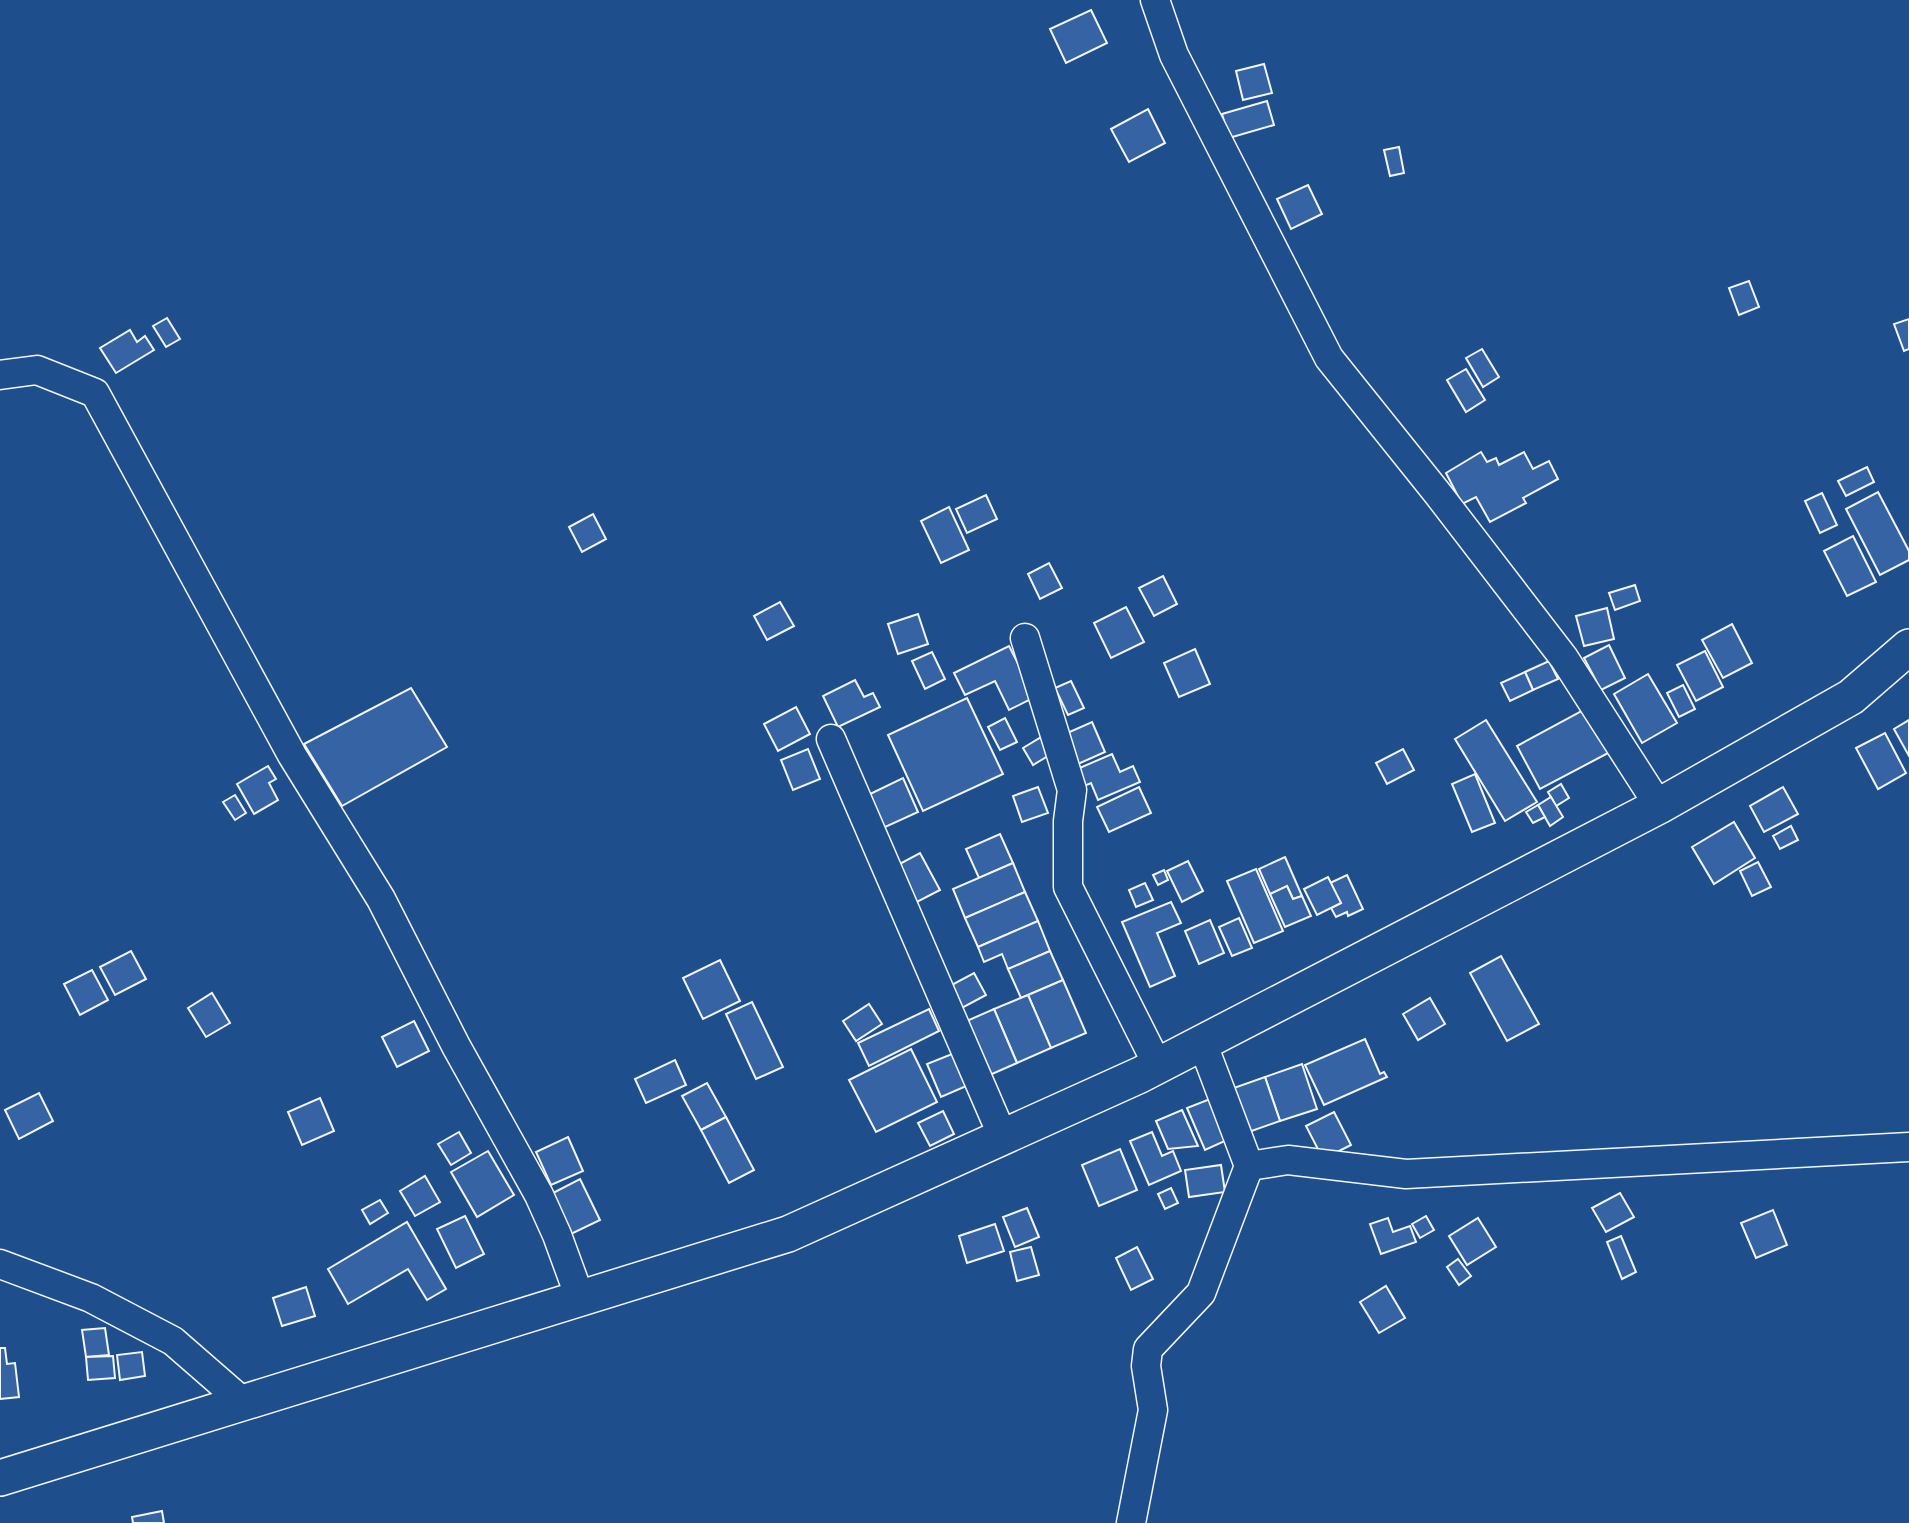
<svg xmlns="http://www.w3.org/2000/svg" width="1909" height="1523" viewBox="0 0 1909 1523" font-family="Lato,sans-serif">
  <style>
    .building { fill: #3563a3; stroke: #f2f6ff; stroke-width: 2 }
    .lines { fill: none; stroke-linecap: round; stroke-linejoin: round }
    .minor-casing { stroke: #f2f6ff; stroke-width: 31 }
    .major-casing { stroke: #f2f6ff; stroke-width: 38 }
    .minor { stroke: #1f4e8c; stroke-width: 28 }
    .major { stroke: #1f4e8c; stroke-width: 35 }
  </style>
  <rect width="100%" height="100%" fill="#1f4e8c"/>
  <!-- building -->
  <g class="building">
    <path d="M 1091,10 L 1107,43 L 1066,63 L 1050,29 Z"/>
    <path d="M 1264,64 L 1272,93 L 1243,100 L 1236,71 Z"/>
    <path d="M 1267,101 L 1274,125 L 1229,138 L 1222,114 Z"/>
    <path d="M 1148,109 L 1165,143 L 1129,162 L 1111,129 Z"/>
    <path d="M 1399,147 L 1404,173 L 1390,176 L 1384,150 Z"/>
    <path d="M 1308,185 L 1322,214 L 1291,229 L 1277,199 Z"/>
    <path d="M 1749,281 L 1759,307 L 1739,315 L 1729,288 Z"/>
    <path d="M 167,318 L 180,339 L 166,347 L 153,326 Z"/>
    <path d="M 1909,319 L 1909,349 L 1904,351 L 1894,324 Z"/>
    <path d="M 130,330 L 137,342 L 145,336 L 154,350 L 116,373 L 100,348 Z"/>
    <path d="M 1482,349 L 1499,377 L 1483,387 L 1466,358 Z"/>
    <path d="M 1466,369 L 1485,400 L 1466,412 L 1447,380 Z"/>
    <path d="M 1481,452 L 1487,462 L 1496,458 L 1499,465 L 1524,452 L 1533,469 L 1549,461 L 1558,479 L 1523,498 L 1526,503 L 1490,522 L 1476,497 L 1462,504 L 1446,473 Z"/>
    <path d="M 1867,467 L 1874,482 L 1846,496 L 1838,481 Z"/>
    <path d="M 1878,492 L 1909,551 L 1909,560 L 1880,575 L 1846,509 Z"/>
    <path d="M 1822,493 L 1837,525 L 1820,533 L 1805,501 Z"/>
    <path d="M 986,495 L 997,519 L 967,533 L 956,509 Z"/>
    <path d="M 949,507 L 969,550 L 941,563 L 921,521 Z"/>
    <path d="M 593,514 L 606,539 L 582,552 L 569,527 Z"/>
    <path d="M 1853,536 L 1876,582 L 1847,596 L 1824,551 Z"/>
    <path d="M 1049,563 L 1062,588 L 1040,599 L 1028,574 Z"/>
    <path d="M 1163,576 L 1177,604 L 1154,616 L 1139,588 Z"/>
    <path d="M 1635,585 L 1640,601 L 1615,610 L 1609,593 Z"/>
    <path d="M 780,602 L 794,626 L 767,640 L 754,616 Z"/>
    <path d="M 1126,607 L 1144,642 L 1111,658 L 1094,623 Z"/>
    <path d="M 1607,608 L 1614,639 L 1584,646 L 1576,616 Z"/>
    <path d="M 918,614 L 928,644 L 898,654 L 888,624 Z"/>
    <path d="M 1732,624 L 1752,663 L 1723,678 L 1702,640 Z"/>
    <path d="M 1609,645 L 1625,678 L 1601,690 L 1584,658 Z"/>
    <path d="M 1009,646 L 1035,697 L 1009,710 L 995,681 L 965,695 L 954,673 Z"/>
    <path d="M 1195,649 L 1210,684 L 1179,697 L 1164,663 Z"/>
    <path d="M 1705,651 L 1723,687 L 1696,701 L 1677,665 Z"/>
    <path d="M 932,652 L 945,679 L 925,689 L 912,661 Z"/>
    <path d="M 1549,661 L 1558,679 L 1533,690 L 1525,672 Z"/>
    <path d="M 1525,672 L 1533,690 L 1510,701 L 1501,683 Z"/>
    <path d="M 1648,674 L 1677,723 L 1642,743 L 1614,694 Z"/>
    <path d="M 855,680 L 864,697 L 873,693 L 880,707 L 838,727 L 823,696 Z"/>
    <path d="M 1071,681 L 1084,708 L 1068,715 L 1055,688 Z"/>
    <path d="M 1683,685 L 1695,709 L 1679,717 L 1667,693 Z"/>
    <path d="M 411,688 L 447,747 L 342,806 L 304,744 Z"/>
    <path d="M 967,698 L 1003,774 L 923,811 L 888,735 Z"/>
    <path d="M 796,707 L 810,734 L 778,751 L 764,724 Z"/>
    <path d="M 1587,708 L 1610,752 L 1540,789 L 1517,746 Z"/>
    <path d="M 1005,718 L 1017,742 L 1000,750 L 988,727 Z"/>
    <path d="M 1486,720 L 1537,802 L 1505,821 L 1455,739 Z"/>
    <path d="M 1909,720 L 1909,756 L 1894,729 Z"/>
    <path d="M 1092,722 L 1105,752 L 1078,764 L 1065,734 Z"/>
    <path d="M 1885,733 L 1906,773 L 1878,789 L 1856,748 Z"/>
    <path d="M 1043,736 L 1053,753 L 1033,765 L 1023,748 Z"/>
    <path d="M 808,749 L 820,779 L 793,790 L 781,760 Z"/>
    <path d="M 1403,749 L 1414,770 L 1387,784 L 1376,763 Z"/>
    <path d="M 1112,754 L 1120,772 L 1133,766 L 1140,782 L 1098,800 L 1091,783 L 1082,787 L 1075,770 Z"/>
    <path d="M 268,766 L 276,779 L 269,783 L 278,800 L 254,814 L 237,784 Z"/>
    <path d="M 1475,774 L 1495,823 L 1472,832 L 1452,784 Z"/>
    <path d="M 903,778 L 918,812 L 883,828 L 868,795 Z"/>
    <path d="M 1561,784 L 1569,798 L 1556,806 L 1548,792 Z"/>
    <path d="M 1038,787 L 1048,813 L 1022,822 L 1013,796 Z"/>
    <path d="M 1139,787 L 1151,813 L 1109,832 L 1097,807 Z"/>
    <path d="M 1783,787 L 1798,814 L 1764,832 L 1750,806 Z"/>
    <path d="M 235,795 L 246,813 L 235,820 L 223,802 Z"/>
    <path d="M 1551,797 L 1563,817 L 1550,826 L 1538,805 Z"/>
    <path d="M 1538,805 L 1545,817 L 1533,823 L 1526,812 Z"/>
    <path d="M 1734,822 L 1755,858 L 1714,884 L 1692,847 Z"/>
    <path d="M 1791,826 L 1798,840 L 1780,849 L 1773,836 Z"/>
    <path d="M 1000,834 L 1013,863 L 979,878 L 966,849 Z"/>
    <path d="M 920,853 L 940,890 L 913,904 L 894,867 Z"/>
    <path d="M 1285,857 L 1302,896 L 1293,899 L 1287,886 L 1270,894 L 1259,869 Z"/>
    <path d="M 1188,861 L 1203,891 L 1182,902 L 1167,871 Z"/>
    <path d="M 1758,862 L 1771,887 L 1752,896 L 1740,871 Z"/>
    <path d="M 1013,863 L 1025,892 L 965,918 L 953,889 Z"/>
    <path d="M 1256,869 L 1283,931 L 1254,943 L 1227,881 Z"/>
    <path d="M 1164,870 L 1168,880 L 1158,885 L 1153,875 Z"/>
    <path d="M 1347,875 L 1363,909 L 1348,916 L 1347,912 L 1336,917 L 1331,908 L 1341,903 L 1330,883 Z"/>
    <path d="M 1328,877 L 1341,903 L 1317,915 L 1304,889 Z"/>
    <path d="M 1145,883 L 1153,900 L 1136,907 L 1129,890 Z"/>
    <path d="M 1287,886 L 1293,899 L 1302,896 L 1311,916 L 1285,927 L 1270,894 Z"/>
    <path d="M 1025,892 L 1038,921 L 978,947 L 965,918 Z"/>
    <path d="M 1171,902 L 1181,923 L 1157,933 L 1175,976 L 1150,987 L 1122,922 Z"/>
    <path d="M 1239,918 L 1252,948 L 1232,956 L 1219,927 Z"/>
    <path d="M 1210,920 L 1224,953 L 1199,964 L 1185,931 Z"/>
    <path d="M 1038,921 L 1050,951 L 1008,969 L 1002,954 L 984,962 L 978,947 Z"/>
    <path d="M 131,951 L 146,979 L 115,995 L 100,967 Z"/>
    <path d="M 1050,951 L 1063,980 L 1021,998 L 1008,969 Z"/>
    <path d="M 1501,956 L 1539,1024 L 1507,1041 L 1470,973 Z"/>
    <path d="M 720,960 L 740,1001 L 703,1019 L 683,978 Z"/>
    <path d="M 92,970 L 108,1000 L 80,1015 L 64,984 Z"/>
    <path d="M 974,973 L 986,995 L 960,1009 L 948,987 Z"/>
    <path d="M 1063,980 L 1086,1033 L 1051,1048 L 1028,995 Z"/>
    <path d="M 212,993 L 230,1023 L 206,1037 L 188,1008 Z"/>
    <path d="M 1028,995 L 1051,1048 L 1017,1063 L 994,1009 Z"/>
    <path d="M 1430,998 L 1445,1024 L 1418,1040 L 1403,1014 Z"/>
    <path d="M 752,1002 L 783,1067 L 756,1079 L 726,1014 Z"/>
    <path d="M 869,1004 L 882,1024 L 856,1041 L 843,1021 Z"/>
    <path d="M 929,1009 L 939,1031 L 869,1066 L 858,1043 Z"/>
    <path d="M 994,1009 L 1017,1063 L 983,1078 L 960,1024 Z"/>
    <path d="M 414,1021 L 429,1051 L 397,1067 L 382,1037 Z"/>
    <path d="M 1365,1039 L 1380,1074 L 1384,1072 L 1387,1077 L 1324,1105 L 1305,1065 Z"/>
    <path d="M 911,1049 L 937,1102 L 876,1132 L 849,1080 Z"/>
    <path d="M 957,1052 L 971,1084 L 941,1097 L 927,1064 Z"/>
    <path d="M 675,1060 L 686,1085 L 646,1103 L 635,1079 Z"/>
    <path d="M 1302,1064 L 1317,1109 L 1280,1121 L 1265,1077 Z"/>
    <path d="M 1265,1077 L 1280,1121 L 1243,1134 L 1228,1090 Z"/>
    <path d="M 707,1083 L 726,1117 L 701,1130 L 682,1096 Z"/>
    <path d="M 39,1093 L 53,1121 L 19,1139 L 5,1110 Z"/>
    <path d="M 320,1098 L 334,1131 L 302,1145 L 288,1112 Z"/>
    <path d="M 1210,1099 L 1227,1140 L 1205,1150 L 1187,1108 Z"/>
    <path d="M 1182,1110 L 1198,1146 L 1168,1149 L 1156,1121 Z"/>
    <path d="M 943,1111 L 954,1134 L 930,1146 L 918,1123 Z"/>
    <path d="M 1334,1112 L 1351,1145 L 1323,1159 L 1306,1126 Z"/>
    <path d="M 726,1117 L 754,1170 L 729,1183 L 701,1130 Z"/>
    <path d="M 459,1132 L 471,1153 L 451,1165 L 438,1144 Z"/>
    <path d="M 1152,1132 L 1162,1156 L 1173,1151 L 1181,1171 L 1149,1185 L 1130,1141 Z"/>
    <path d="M 568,1137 L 583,1171 L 551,1185 L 536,1152 Z"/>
    <path d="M 1120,1149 L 1137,1190 L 1099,1206 L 1082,1165 Z"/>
    <path d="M 488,1151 L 514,1195 L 477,1217 L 451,1172 Z"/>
    <path d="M 1221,1165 L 1225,1192 L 1189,1197 L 1185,1170 Z"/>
    <path d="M 425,1176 L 440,1202 L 415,1216 L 400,1191 Z"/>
    <path d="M 580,1179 L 600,1220 L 571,1234 L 551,1194 Z"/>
    <path d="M 1171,1188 L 1178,1203 L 1165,1209 L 1158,1194 Z"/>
    <path d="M 1620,1193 L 1634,1217 L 1606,1232 L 1592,1208 Z"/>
    <path d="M 380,1200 L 388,1213 L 370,1224 L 362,1210 Z"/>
    <path d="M 1027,1208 L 1039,1237 L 1015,1247 L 1003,1217 Z"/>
    <path d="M 1773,1210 L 1787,1245 L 1756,1258 L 1741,1223 Z"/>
    <path d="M 465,1216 L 484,1254 L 456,1268 L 437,1229 Z"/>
    <path d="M 1426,1216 L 1434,1230 L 1420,1238 L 1412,1224 Z"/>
    <path d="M 1388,1218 L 1393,1232 L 1410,1226 L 1416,1242 L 1381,1254 L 1370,1224 Z"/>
    <path d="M 1478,1218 L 1496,1247 L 1467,1265 L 1449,1236 Z"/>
    <path d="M 407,1222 L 446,1289 L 427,1300 L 408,1269 L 348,1304 L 328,1269 Z"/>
    <path d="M 995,1224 L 1004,1251 L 967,1263 L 959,1236 Z"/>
    <path d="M 1621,1236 L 1636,1272 L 1622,1279 L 1607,1242 Z"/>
    <path d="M 1031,1247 L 1039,1275 L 1017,1281 L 1010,1252 Z"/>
    <path d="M 1137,1247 L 1153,1279 L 1131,1290 L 1116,1258 Z"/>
    <path d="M 1458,1259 L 1471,1276 L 1459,1285 L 1447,1267 Z"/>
    <path d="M 1386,1286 L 1405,1318 L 1379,1333 L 1360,1302 Z"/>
    <path d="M 306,1287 L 315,1316 L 282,1326 L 273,1298 Z"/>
    <path d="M 105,1328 L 109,1355 L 86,1357 L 82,1330 Z"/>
    <path d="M 0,1348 L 5,1348 L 7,1364 L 15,1363 L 19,1397 L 0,1399 Z"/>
    <path d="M 142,1352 L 145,1376 L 120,1380 L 117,1355 Z"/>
    <path d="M 113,1356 L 115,1378 L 88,1380 L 86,1357 Z"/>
    <path d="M 162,1511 L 164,1523 L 133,1523 L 132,1517 Z"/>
  </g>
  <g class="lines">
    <defs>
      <g id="minor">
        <path d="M 1155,0 L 1174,55 L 1329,358 L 1438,494 L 1564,658 L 1659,806"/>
        <path d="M 0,375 L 37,370 L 95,393 L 292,755 L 381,899 L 456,1046 L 539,1195 L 557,1235 L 580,1298"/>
        <path d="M 1025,638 L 1072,790 L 1068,821 L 1068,887 L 1158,1066"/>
        <path d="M 831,739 L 1003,1137"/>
        <path d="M 1249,1166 L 1288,1160 L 1406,1174 L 1909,1147"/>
        <path d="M 0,1264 L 91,1298 L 173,1341 L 243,1402"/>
        <path d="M 1131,1523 L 1153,1410 L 1146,1366 L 1148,1349 L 1201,1293 L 1249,1166 L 1202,1042"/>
      </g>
      <path id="major" d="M 0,1478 L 788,1234 L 1140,1075 L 1659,806 L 1851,697 L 1909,647"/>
    </defs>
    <!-- minor casing -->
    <use href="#minor" class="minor-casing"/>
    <!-- major casing -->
    <use href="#major" class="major-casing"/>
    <!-- minor -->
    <use href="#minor" class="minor"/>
    <!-- major -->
    <use href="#major" class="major"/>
  </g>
</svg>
